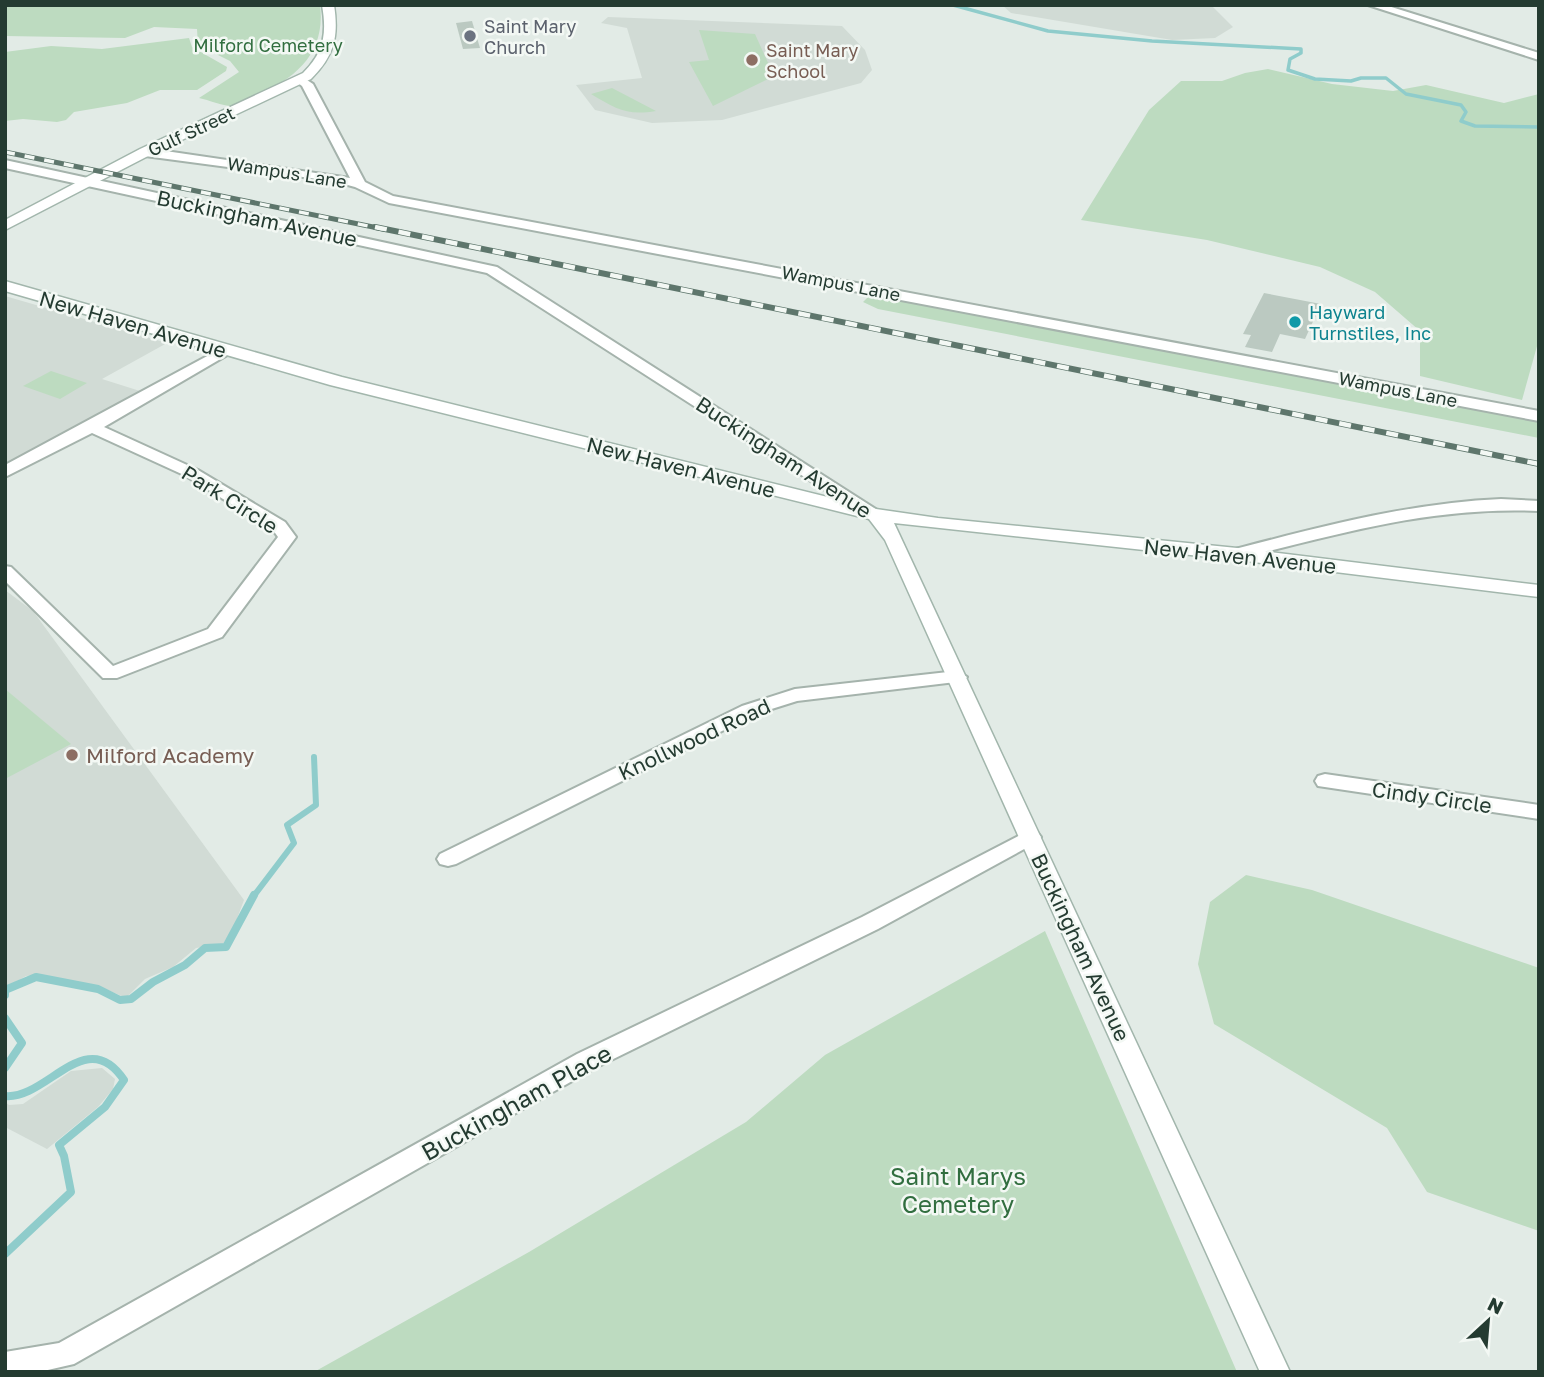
<svg xmlns="http://www.w3.org/2000/svg" width="1544" height="1377" viewBox="0 0 1544 1377" font-family="'Golos Text',sans-serif">
  <style>
    .built { fill: #d1dbd5 }
    .green { fill: #bddbc0 }
    .lines { fill: none; stroke-linecap: round; stroke-linejoin: round }
    .stream-far2 { stroke: #8fcccb; stroke-width: 3.5 }
    .stream-far1 { stroke: #8fcccb; stroke-width: 6 }
    .stream { stroke: #8fcccb; stroke-width: 8 }
    .building { fill: #bbc9c1 }
    .street-casing { stroke: #a5b3ac; stroke-width: 4 }
    .secondary-casing { stroke: #a2b6ac; stroke-width: 3 }
    .street { fill: #fff; fill-rule: evenodd }
    .secondary { fill: #fff; fill-rule: evenodd }
    .rail-far1-casing { stroke: #5e766c; stroke-width: 5 }
    .rail-casing { stroke: #5e766c; stroke-width: 6 }
    .rail-far1 { stroke: #f3f8f4; stroke-width: 3.5; stroke-dasharray: 10; stroke-linecap: butt }
    .rail { stroke: #f3f8f4; stroke-width: 4.5; stroke-dasharray: 12; stroke-linecap: butt }
    .worship-dot { fill: #6b7280; stroke: #f3f8f4; stroke-width: 2.5 }
    .education-dot { fill: #8d6e63; stroke: #f3f8f4; stroke-width: 2.5 }
    .culture-dot { fill: #0f9aa8; stroke: #f3f8f4; stroke-width: 2.5 }
    .labels { text-anchor: middle; dominant-baseline: central; stroke-width: 5; stroke-linejoin: round; paint-order: stroke }
    .far-worship-label { font-size: 18px; fill: #5b616d; stroke: #f3f8f4; text-anchor: start }
    .far-park-label { font-size: 18px; fill: #316e3f; stroke: #f3f8f4 }
    .far-education-label { font-size: 18px; fill: #785e54; stroke: #f3f8f4; text-anchor: start }
    .far-street-label { font-size: 18px; fill: #243b31; stroke: #f3f8f4 }
    .far-culture-label { font-size: 18px; fill: #0d838f; stroke: #f3f8f4; text-anchor: start }
    .street-label { font-size: 21px; fill: #243b31; stroke: #f3f8f4 }
    .education-label { font-size: 21px; fill: #785e54; stroke: #f3f8f4; text-anchor: start }
    .near-street-label { font-size: 24px; fill: #243b31; stroke: #f3f8f4 }
    .near-park-label { font-size: 24px; fill: #316e3f; stroke: #f3f8f4 }
  </style>
  <rect width="100%" height="100%" fill="#e2ebe6"/>
  <!-- built -->
  <g class="built">
    <path d="M 1002,5 L 1211,5 L 1233,27 L 1215,38 L 1172,40 L 1011,13 Z"/>
    <path d="M 608,17 L 842,26 L 865,50 L 872,70 L 861,83 L 722,120 L 652,123 L 595,110 L 576,85 L 642,78 L 627,28 L 601,23 Z"/>
    <path d="M 5,296 L 167,343 L 102,379 L 140,391 L 63,437 L 5,465 Z"/>
    <path d="M 5,590 L 33,611 L 244,900 L 235,924 L 223,944 L 196,948 L 173,967 L 145,979 L 128,996 L 122,996 L 98,986 L 34,975 L 26,976 L 5,988 Z"/>
    <path d="M 102,1068 L 115,1079 L 113,1089 L 98,1107 L 47,1149 L 5,1127 L 5,1102 L 9,1105 L 23,1104 L 71,1071 Z"/>
  </g>
  <!-- green -->
  <g class="green">
    <path d="M 5,5 L 320,5 C 326,52 297,78 257,95 C 250,98 239,105 232,106 C 222,106 209,100 199,98 L 239,72 L 230,61 L 198,45 L 197,29 L 154,27 L 125,38 L 5,36 Z"/>
    <path d="M 699,30 L 755,34 L 774,76 L 713,106 L 689,62 L 709,60 Z"/>
    <path d="M 189,38 L 192,47 L 227,67 L 226,71 L 197,90 L 160,90 L 127,103 L 74,112 L 66,120 L 57,122 L 23,119 L 5,121 L 5,52 L 51,46 L 102,49 Z"/>
    <path d="M 1268,69 L 1332,84 L 1393,91 L 1426,85 L 1504,103 L 1539,94 L 1539,339 L 1522,400 L 1420,376 L 1420,331 L 1375,292 L 1320,267 L 1207,240 L 1081,220 L 1149,110 L 1181,81 L 1222,81 L 1245,73 Z"/>
    <path d="M 612,88 L 656,111 C 627,116 616,109 591,94 Z"/>
    <path d="M 884,294 L 1184,354 L 1539,418 L 1539,438 L 878,309 L 863,302 L 868,297 Z"/>
    <path d="M 51,371 L 87,383 L 60,399 L 23,386 Z"/>
    <path d="M 5,689 L 71,744 L 5,779 Z"/>
    <path d="M 1246,875 L 1312,890 L 1539,968 L 1539,1231 L 1427,1192 L 1387,1128 L 1214,1024 L 1198,964 L 1210,902 Z"/>
    <path d="M 1045,931 L 1237,1372 L 314,1372 L 529,1252 L 746,1122 L 825,1055 Z"/>
  </g>
  <g class="lines">
    <!-- stream-far2 -->
    <path class="stream-far2" d="M 953,5 L 1048,31 L 1152,41 L 1301,49 L 1301,53 L 1290,59 L 1288,70 L 1315,79 L 1351,81 L 1361,78 L 1386,78 L 1406,94 L 1461,105 L 1466,112 L 1461,121 L 1475,126 L 1539,127"/>
    <!-- stream-far1 -->
    <path class="stream-far1" d="M 253,897 L 294,843 L 287,825 L 316,805 L 314,757"/>
    <!-- stream -->
    <g class="stream">
      <path d="M 5,995 L 5,990 L 36,977 L 98,989 L 120,1000 L 131,999 L 153,982 L 185,965 L 205,948 L 226,947 L 254,895"/>
      <path d="M 5,1018 L 22,1043 L 5,1068"/>
      <path d="M 5,1096 C 47,1100 86,1023 124,1080 L 105,1107 L 59,1145 L 64,1156 L 71,1192 L 5,1254"/>
    </g>
  </g>
  <!-- building -->
  <g class="building">
    <path d="M 472,21 L 480,48 L 463,49 L 456,23 Z"/>
    <path d="M 1264,293 L 1321,304 L 1305,339 L 1280,334 L 1272,352 L 1245,347 L 1251,335 L 1243,334 Z"/>
  </g>
  <g class="lines">
    <defs>
      <g id="street">
        <path d="M 1368,5 L 1385,5 L 1539,53 L 1539,60 Z"/>
        <path d="M 296,78 L 304,78 L 313,84 L 365,182 L 393,196 L 1539,411 L 1539,421 L 389,203 L 355,187 L 333,181 L 145,156 L 139,152 L 145,148 L 350,178 L 302,86 L 294,80 Z"/>
        <path d="M 5,160 L 497,267 L 885,515 L 882,519 L 870,519 L 487,273 L 5,168 Z"/>
        <path d="M 224,347 L 231,351 L 229,354 L 104,427 L 198,470 L 285,522 L 296,537 L 222,637 L 117,678 L 103,678 L 5,581 L 5,566 L 11,567 L 113,666 L 208,629 L 278,537 L 273,530 L 186,476 L 92,433 L 5,477 L 5,465 Z"/>
        <path d="M 1501,499 L 1539,501 L 1539,511 C 1432,506 1339,534 1237,559 L 1228,554 L 1231,550 C 1320,527 1408,503 1501,499 Z"/>
        <path d="M 957,671 L 967,677 L 964,681 L 797,701 L 756,714 L 456,864 L 448,866 L 440,864 L 437,859 L 440,854 L 742,706 L 795,689 Z"/>
        <path d="M 1325,774 L 1539,805 L 1539,819 L 1318,786 L 1315,781 L 1318,776 Z"/>
        <path d="M 1030,830 L 1037,832 L 1041,837 L 1037,842 L 878,929 L 595,1068 L 74,1364 L 39,1372 L 5,1372 L 5,1352 L 59,1343 L 577,1054 L 862,917 Z"/>
      </g>
      <g id="secondary">
        <path d="M 322,5 L 334,5 C 339,37 334,56 311,79 L 150,155 L 5,230 L 5,220 L 140,149 L 303,73 C 324,52 327,34 322,5 Z"/>
        <path d="M 5,281 L 342,377 L 876,509 L 938,518 L 1237,548 L 1539,585 L 1539,597 L 1237,560 L 894,523 L 1290,1372 L 1260,1372 L 885,540 L 869,519 L 330,385 L 5,291 Z"/>
      </g>
    </defs>
    <!-- street casing -->
    <use href="#street" class="street-casing"/>
    <!-- secondary casing -->
    <use href="#secondary" class="secondary-casing"/>
    <!-- street -->
    <use href="#street" class="street"/>
    <!-- secondary -->
    <use href="#secondary" class="secondary"/>
    <defs>
      <path id="rail-far1" d="M 5,152 L 383,229"/>
      <path id="rail" d="M 375,227 L 1539,464"/>
    </defs>
    <!-- rail-far1 casing -->
    <use href="#rail-far1" class="rail-far1-casing"/>
    <!-- rail casing -->
    <use href="#rail" class="rail-casing"/>
    <!-- rail-far1 -->
    <use href="#rail-far1" class="rail-far1"/>
    <!-- rail -->
    <use href="#rail" class="rail"/>
  </g>
  <!-- markers -->
  <circle class="worship-dot" cx="470" cy="36" r="7"/>
  <g class="education-dot">
    <circle cx="752" cy="60" r="7"/>
    <circle cx="72" cy="755" r="7"/>
  </g>
  <circle class="culture-dot" cx="1295" cy="322" r="7"/>
  <g class="labels">
    <!-- far-worship labels -->
    <g class="far-worship-label">
      <text x="484" y="26">Saint Mary<tspan x="484" dy="21">Church</tspan></text>
    </g>
    <!-- far-park labels -->
    <g class="far-park-label">
      <text x="268" y="45">Milford Cemetery</text>
    </g>
    <!-- far-education labels -->
    <g class="far-education-label">
      <text x="766" y="50">Saint Mary<tspan x="766" dy="21">School</tspan></text>
    </g>
    <!-- far-street labels -->
    <g class="far-street-label">
      <text transform="translate(191 131) rotate(-25)">Gulf Street</text>
      <text transform="translate(287 172) rotate(9)">Wampus Lane</text>
      <text transform="translate(841 283) rotate(11)">Wampus Lane</text>
      <text transform="translate(1398 389) rotate(11)">Wampus Lane</text>
    </g>
    <!-- far-culture labels -->
    <g class="far-culture-label">
      <text x="1309" y="312">Hayward<tspan x="1309" dy="21">Turnstiles, Inc</tspan></text>
    </g>
    <!-- street labels -->
    <g class="street-label">
      <text transform="translate(257 218) rotate(12)">Buckingham Avenue</text>
      <text transform="translate(133 324) rotate(16)">New Haven Avenue</text>
      <text transform="translate(784 457) rotate(33)">Buckingham Avenue</text>
      <text transform="translate(681 467) rotate(14)">New Haven Avenue</text>
      <text transform="translate(230 499) rotate(32)">Park Circle</text>
      <text transform="translate(1240 556) rotate(6)">New Haven Avenue</text>
      <text transform="translate(694 739) rotate(-25)">Knollwood Road</text>
      <text transform="translate(1432 797) rotate(8)">Cindy Circle</text>
      <text transform="translate(1081 947) rotate(65)">Buckingham Avenue</text>
    </g>
    <!-- education labels -->
    <g class="education-label">
      <text x="86" y="755">Milford Academy</text>
    </g>
    <!-- near-street labels -->
    <g class="near-street-label">
      <text transform="translate(516 1102) rotate(-29)">Buckingham Place</text>
    </g>
    <!-- near-park labels -->
    <g class="near-park-label">
      <text x="958" y="1175">Saint Marys<tspan x="958" dy="28">Cemetery</tspan></text>
    </g>
  </g>
  <!-- border -->
  <rect width="1544" height="1377" fill="none" stroke="#243b31" stroke-width="14"/>
  <!-- north arrow -->
  <g transform="translate(1488 1321) rotate(26)" stroke="#f3f8f4" stroke-width="5" paint-order="stroke">
  <path d="M0-5L12 26L0 18L-12 26Z" fill="#243b31"/>
  <text y="-10" font-size="19" font-weight="bold" text-anchor="middle" fill="#243b31">N</text>
  </g>
</svg>
